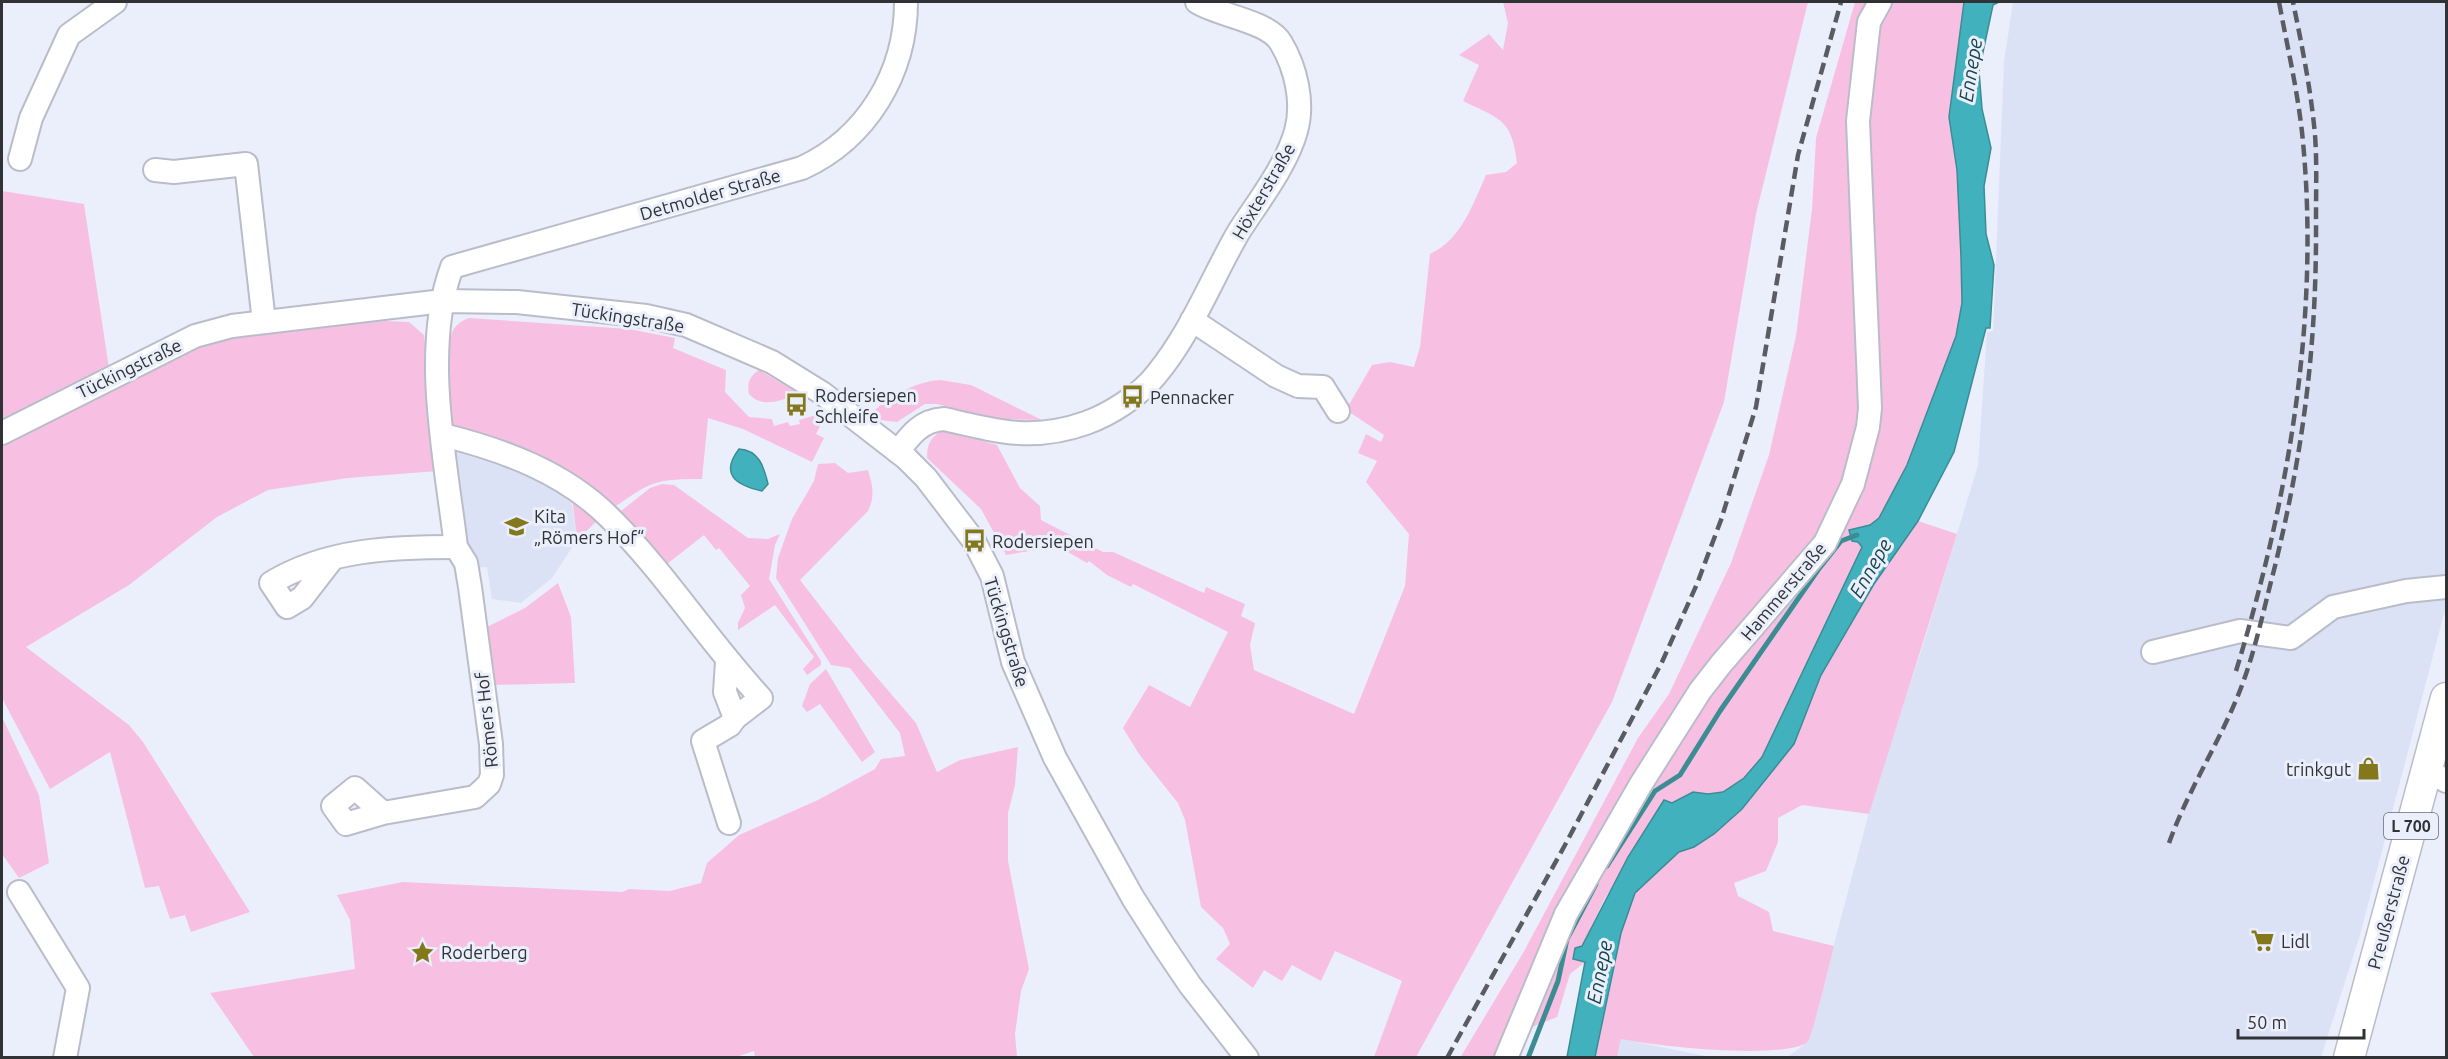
<svg xmlns="http://www.w3.org/2000/svg" width="2448" height="1059" viewBox="0 0 2448 1059" font-family="Ubuntu,sans-serif">
  <style>
    .built { fill: #dce2f6 }
    .green { fill: #f7c0e2 }
    .water { fill: #41b2bd; stroke: #3c8c94; stroke-width: 1.5 }
    .lines { fill: none; stroke-linecap: round; stroke-linejoin: round }
    .stream { stroke: #3c8c94; stroke-width: 5 }
    .minor-casing { stroke: #babdc9; stroke-width: 26 }
    .major-casing { stroke: #babdc9; stroke-width: 33 }
    .minor { stroke: #fff; stroke-width: 22 }
    .major { stroke: #fff; stroke-width: 30 }
    .rail { stroke: #5a5c62; stroke-width: 4.5; stroke-dasharray: 12 6; stroke-linecap: butt }
    .labels { text-anchor: middle; dominant-baseline: central; stroke-width: 6; stroke-linejoin: round; paint-order: stroke }
    .shield { fill: #ebeffc; stroke: #686b71; stroke-width: 1.5 }
    .shield-label { font-size: 16px; font-weight: bold; fill: #303236 }
    .street-label { font-size: 18px; fill: #303236; stroke: #ebeffc }
    .poi-label { font-size: 18px; fill: #303236; stroke: #ebeffc; text-anchor: start }
    .water-label { font-size: 20px; font-style: italic; fill: #14464b; stroke: #ebeffc }
  </style>
  <rect width="100%" height="100%" fill="#ebeffc"/>
  <!-- built -->
  <g class="built">
    <path d="M 2013,2 L 2446,2 L 2446,606 L 2360,935 L 2321,1057 L 1786,1058 L 1808,1042 L 1876,786 L 1923,645 L 1978,465 L 1987,332 L 1993,331 L 2004,62 Z"/>
    <path d="M 458,449 L 492,455 L 571,496 L 577,540 L 552,578 L 521,603 L 492,599 L 487,567 L 475,568 L 461,538 L 463,514 L 461,484 L 454,484 L 454,451 Z"/>
    <path d="M 1621,1039 L 1711,1057 L 1617,1058 Z"/>
  </g>
  <!-- green -->
  <g class="green">
    <path d="M 1503,2 L 1808,2 L 1756,214 L 1724,402 L 1612,702 L 1416,1057 L 1374,1057 L 1402,981 L 1335,951 L 1321,981 L 1292,965 L 1282,981 L 1264,970 L 1253,988 L 1216,959 L 1230,944 L 1223,928 L 1201,907 L 1185,820 L 1178,803 L 1139,754 L 1123,728 L 1149,685 L 1190,707 L 1228,632 L 1133,584 L 1131,587 L 1107,575 L 1089,561 L 1087,563 L 1045,539 L 1036,550 L 1006,555 L 981,509 L 927,458 C 927,445 930,437 942,431 L 997,445 L 1020,488 L 1040,506 L 1041,520 L 1103,552 L 1113,552 L 1204,593 L 1206,587 L 1245,604 L 1241,616 L 1255,623 L 1250,645 L 1254,670 L 1354,714 L 1405,586 L 1409,534 L 1366,482 L 1377,461 L 1358,453 L 1366,434 L 1381,442 L 1384,435 L 1346,410 L 1372,365 L 1390,362 L 1414,367 L 1420,347 L 1430,254 C 1461,240 1473,204 1486,175 L 1506,172 L 1517,163 C 1512,119 1500,119 1463,101 L 1479,65 L 1459,55 L 1489,34 L 1503,50 L 1508,23 Z"/>
    <path d="M 1855,2 L 1964,2 L 1949,117 L 1957,170 L 1961,257 L 1962,303 L 1956,336 L 1907,465 L 1879,518 L 1870,525 L 1858,542 L 1862,547 L 1762,757 L 1744,778 L 1723,792 L 1708,794 L 1693,792 L 1672,803 L 1664,801 L 1604,900 L 1582,946 L 1585,962 L 1570,974 L 1557,1017 L 1512,1035 L 1501,1057 L 1460,1058 L 1523,953 L 1638,738 L 1669,694 L 1731,563 L 1769,455 L 1796,336 L 1812,209 L 1816,138 Z"/>
    <path d="M 2,191 L 84,204 L 109,368 L 218,337 L 386,321 L 409,322 L 424,335 L 438,471 L 348,478 L 268,490 L 217,517 L 129,585 L 26,647 L 129,725 L 143,742 L 250,912 L 191,932 L 185,915 L 170,919 L 159,886 L 145,888 L 110,752 L 50,789 L 2,698 Z"/>
    <path d="M 469,318 L 629,329 L 675,338 L 673,348 L 726,370 L 725,392 L 749,417 L 772,419 L 774,426 L 788,422 L 790,426 L 800,424 L 799,420 L 823,413 L 826,414 L 816,434 L 824,438 L 812,462 L 743,429 L 708,418 L 702,479 C 653,479 651,482 612,509 L 450,424 C 449,400 445,355 452,333 C 454,326 462,320 469,318 Z"/>
    <path d="M 759,370 L 800,394 C 783,399 763,410 749,394 C 747,384 749,376 759,370 Z"/>
    <path d="M 940,380 L 971,385 L 1042,420 L 999,419 L 937,404 L 925,404 L 897,422 L 880,420 L 870,414 C 890,397 913,382 940,380 Z"/>
    <path d="M 835,463 L 848,473 L 868,470 C 873,486 875,496 868,511 L 800,580 L 862,660 L 916,723 L 937,772 L 960,760 L 1018,747 L 1015,785 L 1008,813 L 1008,861 L 1029,969 L 1021,991 L 1015,1034 L 1017,1057 L 755,1058 L 754,1051 L 733,1058 L 254,1057 L 210,993 L 355,969 L 350,920 L 337,895 L 403,882 L 622,892 L 629,889 L 670,891 L 701,883 L 707,863 L 739,835 L 818,800 L 875,769 L 881,759 L 905,756 L 900,733 L 850,668 L 831,665 L 776,578 L 778,558 L 792,519 L 814,481 L 818,464 Z"/>
    <path d="M 662,484 L 674,485 L 748,538 L 768,539 L 780,534 L 775,545 L 769,579 L 821,661 L 821,665 L 807,675 L 803,669 L 814,657 L 775,605 L 738,630 L 738,623 L 745,608 L 741,595 L 750,586 L 719,548 L 716,550 L 704,535 L 662,568 L 616,515 L 650,488 Z"/>
    <path d="M 572,496 L 599,519 L 577,540 Z"/>
    <path d="M 1918,521 L 1957,534 L 1869,814 L 1802,805 L 1778,818 L 1778,842 L 1766,871 L 1734,883 L 1738,896 L 1769,912 L 1773,931 L 1834,946 C 1830,961 1813,1035 1807,1043 C 1779,1059 1661,1047 1621,1039 L 1617,1057 L 1595,1058 L 1621,933 L 1635,893 L 1679,851 L 1694,847 L 1714,834 L 1742,809 L 1794,744 L 1821,675 L 1874,584 Z"/>
    <path d="M 558,583 L 571,617 L 575,683 L 493,685 L 485,628 L 525,608 Z"/>
    <path d="M 826,669 L 875,752 L 862,762 L 820,704 L 807,712 L 802,706 L 810,684 Z"/>
    <path d="M 2,717 L 39,795 L 49,863 L 19,878 L 2,854 Z"/>
  </g>
  <!-- water -->
  <g class="water">
    <path d="M 1964,2 L 1999,2 L 1993,5 L 1979,71 L 1982,109 L 1991,148 L 1984,186 L 1986,234 L 1994,265 L 1990,328 L 1986,328 L 1954,452 L 1918,521 L 1874,584 L 1821,675 L 1794,744 L 1742,809 L 1714,834 L 1694,847 L 1679,852 L 1635,893 L 1621,933 L 1595,1057 L 1567,1057 L 1585,962 L 1573,959 L 1575,948 L 1582,946 L 1628,857 L 1664,800 L 1672,803 L 1693,792 L 1708,794 L 1723,792 L 1744,778 L 1762,757 L 1862,547 L 1858,542 L 1852,541 L 1849,530 L 1870,525 L 1879,518 L 1907,465 L 1956,336 L 1962,303 L 1961,257 L 1957,170 L 1949,117 Z"/>
    <path d="M 739,449 C 759,450 764,467 768,484 L 762,491 C 735,485 720,474 739,449 Z"/>
  </g>
  <g class="lines">
    <!-- stream -->
    <g class="stream">
      <path d="M 1607,866 L 1655,791 L 1680,775 L 1720,711 L 1818,570 L 1841,541 L 1857,535"/>
      <path d="M 1528,1058 L 1558,981 L 1567,939 L 1596,884"/>
    </g>
    <defs>
      <g id="minor">
        <path d="M 20,159 L 31,118 L 69,35 L 115,2"/>
        <path d="M 155,170 L 174,172 L 246,164 L 264,322"/>
        <path d="M 1192,320 L 1276,376 L 1298,386 L 1323,387 L 1338,411"/>
        <path d="M 2,433 L 195,336 L 232,326 L 443,301 L 517,302 L 646,316 L 686,325 L 772,362 L 822,393 L 906,458 L 926,478 L 974,541 L 992,576 L 1013,662 L 1055,758 L 1133,898 L 1163,945 L 1190,985 L 1247,1058"/>
        <path d="M 443,435 C 503,450 564,472 609,517 C 665,572 707,640 761,698 L 735,718 L 725,692 L 727,662"/>
        <path d="M 898,452 C 910,435 922,420 944,419 C 996,431 1032,442 1086,423 C 1111,414 1140,395 1156,375 C 1191,333 1211,280 1238,233 C 1257,203 1287,165 1296,131 C 1304,103 1296,68 1281,43 C 1269,21 1219,16 1197,2"/>
        <path d="M 333,558 L 302,598 L 287,607 L 271,583 C 327,549 393,547 456,547"/>
        <path d="M 2153,652 L 2240,631 L 2291,638 L 2333,607 L 2406,591 L 2446,587"/>
        <path d="M 2427,770 L 2446,781"/>
        <path d="M 383,813 L 346,824 L 333,806 L 355,788 L 383,813 L 475,797 L 489,784 L 492,775 L 491,744 L 470,587 L 466,563 L 456,547 C 446,461 421,350 452,267 L 802,168 C 867,138 906,73 906,2"/>
        <path d="M 729,823 L 703,741 L 730,725 L 735,718"/>
        <path d="M 19,892 L 78,988 L 65,1058"/>
        <path d="M 1506,1058 L 1566,914 L 1641,784 L 1700,691 L 1721,664 L 1825,543 L 1853,484 L 1868,427 L 1870,408 L 1858,121 L 1869,22 L 1880,2"/>
      </g>
      <path id="major" d="M 2349,1058 L 2446,698"/>
    </defs>
    <!-- minor casing -->
    <use href="#minor" class="minor-casing"/>
    <!-- major casing -->
    <use href="#major" class="major-casing"/>
    <!-- minor -->
    <use href="#minor" class="minor"/>
    <!-- major -->
    <use href="#major" class="major"/>
    <!-- rail -->
    <g class="rail">
      <path d="M 2236,671 C 2289,498 2321,313 2302,132 C 2297,88 2287,45 2279,2"/>
      <path d="M 2169,843 C 2191,782 2227,732 2247,671 C 2258,638 2265,604 2274,570 C 2304,448 2317,343 2316,217 C 2316,190 2317,162 2315,135 C 2311,90 2302,46 2293,2"/>
      <path d="M 1447,1058 L 1565,845 L 1662,662 L 1697,584 L 1721,520 L 1756,407 L 1798,155 L 1841,2"/>
    </g>
  </g>
  <!-- icons -->
  <defs>
    <symbol id="bus-bare" viewBox="-9 -9 18 18"><path d="M-5-6H5V4H4V6H2V4H-2V6H-4V4H-5ZM-3.5-4V0h7V-4ZM-3.5 1.2v1.5H-2V1.2ZM2 1.2v1.5H3.5V1.2Z" fill="#84781c" stroke="#ebeffc" stroke-width="2.5" paint-order="stroke"/></symbol>
    <symbol id="school-bare" viewBox="-9 -9 18 18"><path d="M0-5L7-2L0 1L-7-2ZM-4 1L0 2.5L4 1V4Q0 6-4 4Z" fill="#84781c" stroke="#ebeffc" stroke-width="2.5" paint-order="stroke"/></symbol>
    <symbol id="shop-bare" viewBox="-9 -9 18 18"><path d="M-5-2.5h2.3a2.7 3.5 0 0 1 5.4 0H5L5.5 6h-11ZM-1.5-2.5h3a1.5 2.3 0 0 0-3 0Z" fill="#84781c" stroke="#ebeffc" stroke-width="2.5" paint-order="stroke"/></symbol>
    <symbol id="supermarket-bare" viewBox="-9 -9 18 18"><path d="M-6-5.5h2.5l.6 2H6L4.5 2H-2.5L-4.4-4H-6ZM-1.5 3.2a1.3 1.3 0 1 0 .1 0ZM3 3.2a1.3 1.3 0 1 0 .1 0Z" fill="#84781c" stroke="#ebeffc" stroke-width="2.5" paint-order="stroke"/></symbol>
    <symbol id="sight-bare" viewBox="-9 -9 18 18"><path d="M0-6L1.8-2.2L6-1.7L2.9 1.2L3.7 5.4L0 3.3L-3.7 5.4L-2.9 1.2L-6-1.7L-1.8-2.2Z" fill="#84781c" stroke="#ebeffc" stroke-width="2.5" paint-order="stroke"/></symbol>
  </defs>
  <g fill-rule="evenodd">
    <use href="#bus-bare" x="1116" y="380" width="33" height="33"/>
    <use href="#bus-bare" x="780" y="388" width="33" height="33"/>
    <use href="#school-bare" x="500" y="510" width="33" height="33"/>
    <use href="#bus-bare" x="958" y="524" width="33" height="33"/>
    <use href="#shop-bare" x="2352" y="752" width="33" height="33"/>
    <use href="#supermarket-bare" x="2246" y="924" width="33" height="33"/>
    <use href="#sight-bare" x="406" y="936" width="33" height="33"/>
  </g>
  <g class="labels">
    <!-- shield labels -->
    <rect class="shield" x="2384" y="813" width="54" height="26" rx="4.5"/>
    <g class="shield-label">
      <text x="2411" y="826">L 700</text>
    </g>
    <!-- street labels -->
    <g class="street-label">
      <text transform="translate(1263 191) rotate(-60)">Höxterstraße</text>
      <text transform="translate(710 194) rotate(-16)">Detmolder Straße</text>
      <text transform="translate(628 317) rotate(9)">Tückingstraße</text>
      <text transform="translate(129 368) rotate(-26)">Tückingstraße</text>
      <text transform="translate(1783 591) rotate(-50)">Hammerstraße</text>
      <text transform="translate(1007 632) rotate(73)">Tückingstraße</text>
      <text transform="translate(486 720) rotate(-96)">Römers Hof</text>
      <text transform="translate(2388 912) rotate(-75)">Preußerstraße</text>
    </g>
    <!-- poi labels -->
    <g class="poi-label">
      <text x="815" y="395">Rodersiepen<tspan x="815" dy="21">Schleife</tspan></text>
      <text x="1150" y="397">Pennacker</text>
      <text x="534" y="516">Kita<tspan x="534" dy="21">„Römers Hof“</tspan></text>
      <text x="992" y="541">Rodersiepen</text>
      <text x="2351" y="769" text-anchor="end">trinkgut</text>
      <text x="2281" y="941">Lidl</text>
      <text x="441" y="952">Roderberg</text>
    </g>
    <!-- water labels -->
    <g class="water-label">
      <text transform="translate(1970 70) rotate(-81)">Ennepe</text>
      <text transform="translate(1870 568) rotate(-60)">Ennepe</text>
      <text transform="translate(1599 972) rotate(-79)">Ennepe</text>
    </g>
  </g>
  <!-- border -->
  <rect width="2448" height="1059" fill="none" stroke="#303236" stroke-width="6"/>
  <!-- scale -->
  <path d="M2238 1029v9h126v-9" fill="none" stroke="#303236" stroke-width="3"/>
  <text x="2247" y="1029" font-size="18" fill="#303236" stroke="#ebeffc" stroke-width="4.5" paint-order="stroke">50 m</text>
</svg>
